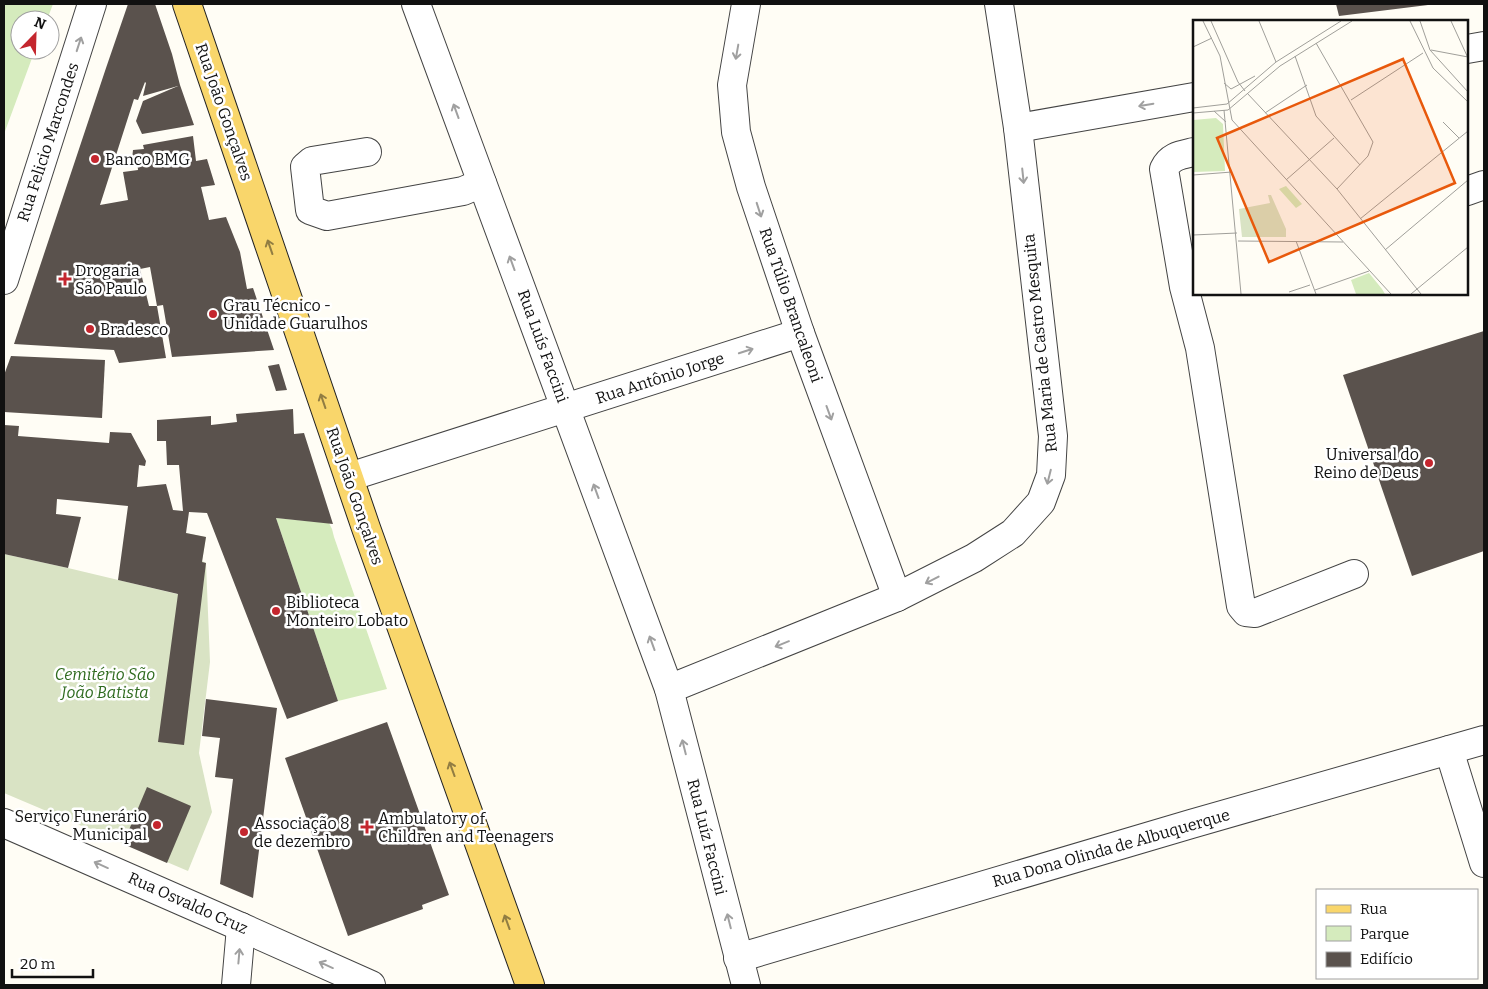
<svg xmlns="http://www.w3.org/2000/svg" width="1488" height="989" viewBox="0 0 1488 989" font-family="Bitter,serif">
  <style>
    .green { fill: #d5ebbd }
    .cemetery { fill: #d9e3c4 }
    .building { fill: #5a524d }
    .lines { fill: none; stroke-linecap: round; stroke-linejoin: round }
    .minor-casing { stroke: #444; stroke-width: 30 }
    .major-casing { stroke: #222; stroke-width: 30 }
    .minor { stroke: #fff; stroke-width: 28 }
    .major { stroke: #f9d66b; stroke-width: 28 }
    .oneway { stroke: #a0a0a0 }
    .oneway2 { stroke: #917d42 }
    .poi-dot { fill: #c4262e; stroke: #fff; stroke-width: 2 }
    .labels { text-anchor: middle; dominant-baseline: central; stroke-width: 5; stroke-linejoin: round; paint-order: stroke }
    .street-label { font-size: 16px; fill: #111; stroke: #fff }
    .poi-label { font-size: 16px; fill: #111; stroke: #fff; text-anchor: start }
    .park-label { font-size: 16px; font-style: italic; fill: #2f6b1f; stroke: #fff }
    .inset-road { fill: none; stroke: #a09f9a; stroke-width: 1 }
    .view { fill: #e8590c; fill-opacity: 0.15; stroke: #e8590c; stroke-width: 2.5 }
    .inset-edge { fill: none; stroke: #111; stroke-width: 2.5 }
  </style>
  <rect width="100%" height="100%" fill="#fffdf5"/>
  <!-- green -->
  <g class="green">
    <path d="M 4,4 L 53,4 L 47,20 L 20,20 L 20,50 L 35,50 L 4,134 Z"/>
    <path d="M 276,518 L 329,523 L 332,529 L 334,537 L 387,689 L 338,701 Z"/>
  </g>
  <!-- cemetery -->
  <path class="cemetery" d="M 186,533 L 206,537 L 202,561 L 206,563 L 210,662 L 199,753 L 212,812 L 188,871 L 4,793 L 4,554 L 68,568 L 177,594 Z"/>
  <!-- building -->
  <g class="building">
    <path d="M 128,4 L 155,4 L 172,54 L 180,85 L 194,125 L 142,134 L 136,121 L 143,101 L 178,86 L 143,96 L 146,83 L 145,82 L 138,100 L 134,99 L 100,205 L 128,200 L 123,172 L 138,170 L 137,159 L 132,159 L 133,150 L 144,149 L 143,145 L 193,136 L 196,161 L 207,159 L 215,185 L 201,187 L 209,220 L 226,217 L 240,252 L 247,289 L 253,288 L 274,350 L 172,357 L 163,305 L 157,306 L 150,267 L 140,269 L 149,306 L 157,306 L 166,358 L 119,363 L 114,350 L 14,344 L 106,68 Z"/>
    <path d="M 1336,4 L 1428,4 L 1428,5 L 1339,16 Z"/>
    <path d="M 1484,331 L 1484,551 L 1412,576 L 1343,375 Z"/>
    <path d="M 11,356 L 105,360 L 102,418 L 4,412 L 4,375 Z"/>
    <path d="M 279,364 L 287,390 L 276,391 L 268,366 Z"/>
    <path d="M 293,409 L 294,434 L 304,433 L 333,524 L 276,518 L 338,701 L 287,719 L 207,513 L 189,512 L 186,533 L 206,537 L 202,562 L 206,563 L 184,745 L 158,742 L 178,594 L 118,580 L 128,506 L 57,499 L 56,514 L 81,517 L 68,568 L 4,554 L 4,425 L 19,426 L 18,436 L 109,443 L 110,432 L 131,433 L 146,461 L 145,466 L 139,465 L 137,487 L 166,484 L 173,510 L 183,511 L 179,465 L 167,465 L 166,441 L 157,441 L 157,420 L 211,416 L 211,425 L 237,422 L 236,414 Z"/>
    <path d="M 206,699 L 277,708 L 253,898 L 220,884 L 233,779 L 215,777 L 220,738 L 202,736 Z"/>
    <path d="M 387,722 L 449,895 L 422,905 L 423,909 L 348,936 L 285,758 Z"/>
    <path d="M 147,787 L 191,806 L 167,863 L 123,844 Z"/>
  </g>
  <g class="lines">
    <defs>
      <g id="minor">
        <path d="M 416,4 L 669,689 L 746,985"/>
        <path d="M 746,4 L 732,85 L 736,132 L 751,187 L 800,333 L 897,597"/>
        <path d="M 1467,49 L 1484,46"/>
        <path d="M 1018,128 L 1194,97"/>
        <path d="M 367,152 L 312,161 L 305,167 L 310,210 L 327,216 L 463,191 L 482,183"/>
        <path d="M 1194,152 C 1181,155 1170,156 1164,169 L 1184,287 L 1200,348 L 1241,606 L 1246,612 L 1255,613 L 1354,574"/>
        <path d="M 1467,191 L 1484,185"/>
        <path d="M 4,280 L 92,4"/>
        <path d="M 349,477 L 800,333"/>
        <path d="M 669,689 L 897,597 L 974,558 L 1013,533 L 1041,502 L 1051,475 L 1053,436 L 1018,128 L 999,4"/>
        <path d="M 1449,750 L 1484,863"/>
        <path d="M 4,823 L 241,927 L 371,985"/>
        <path d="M 738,958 L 1191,824 L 1484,740"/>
        <path d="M 236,985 L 241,927"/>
      </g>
      <path id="major" d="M 187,4 L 366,528 L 530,985"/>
    </defs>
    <!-- minor casing -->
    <use href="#minor" class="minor-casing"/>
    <!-- major casing -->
    <use href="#major" class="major-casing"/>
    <!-- minor -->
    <use href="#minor" class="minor"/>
    <!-- major -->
    <use href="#major" class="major"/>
  </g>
  <!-- one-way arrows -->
  <defs><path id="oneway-shaft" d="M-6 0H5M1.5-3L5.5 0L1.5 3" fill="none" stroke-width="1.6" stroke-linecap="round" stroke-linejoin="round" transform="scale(1.25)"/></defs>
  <g class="oneway">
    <use href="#oneway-shaft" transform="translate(79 44) rotate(-72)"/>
    <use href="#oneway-shaft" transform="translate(737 52) rotate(100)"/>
    <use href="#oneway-shaft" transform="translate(1146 105) rotate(170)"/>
    <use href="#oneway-shaft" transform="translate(456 111) rotate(-110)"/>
    <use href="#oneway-shaft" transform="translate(1023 176) rotate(84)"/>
    <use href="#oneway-shaft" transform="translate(759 210) rotate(72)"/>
    <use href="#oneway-shaft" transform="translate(512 263) rotate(-110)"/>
    <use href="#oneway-shaft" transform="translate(746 351) rotate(-18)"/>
    <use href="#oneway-shaft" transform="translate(829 413) rotate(70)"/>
    <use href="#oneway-shaft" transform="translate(1049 477) rotate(104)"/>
    <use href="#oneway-shaft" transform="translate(596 491) rotate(-110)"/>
    <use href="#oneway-shaft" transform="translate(932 580) rotate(153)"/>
    <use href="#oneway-shaft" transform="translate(652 643) rotate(-110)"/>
    <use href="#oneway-shaft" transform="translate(782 644) rotate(158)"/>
    <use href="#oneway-shaft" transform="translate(684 747) rotate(-104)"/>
    <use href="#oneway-shaft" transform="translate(101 865) rotate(-156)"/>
    <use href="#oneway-shaft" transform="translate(729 921) rotate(-104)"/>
    <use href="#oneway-shaft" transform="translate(239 956) rotate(-85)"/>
    <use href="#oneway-shaft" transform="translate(326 965) rotate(-156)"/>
  </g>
  <g class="oneway2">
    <use href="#oneway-shaft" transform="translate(270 247) rotate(-109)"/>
    <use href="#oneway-shaft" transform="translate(323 401) rotate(-109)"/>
    <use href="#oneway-shaft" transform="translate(452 769) rotate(-110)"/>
    <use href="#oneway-shaft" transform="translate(507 922) rotate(-110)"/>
  </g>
  <!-- markers -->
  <g class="poi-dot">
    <circle cx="95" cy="159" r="5"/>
    <path d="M62.5 271.5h5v5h5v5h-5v5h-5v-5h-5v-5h5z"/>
    <circle cx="213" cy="314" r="5"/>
    <circle cx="90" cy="329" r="5"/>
    <circle cx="1429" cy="463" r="5"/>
    <circle cx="276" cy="611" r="5"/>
    <circle cx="157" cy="825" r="5"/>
    <path d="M364.5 819.5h5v5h5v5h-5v5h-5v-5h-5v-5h5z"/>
    <circle cx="244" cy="832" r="5"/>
  </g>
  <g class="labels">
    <!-- street labels -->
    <g class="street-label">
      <text transform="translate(224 112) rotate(71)">Rua João Gonçalves</text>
      <text transform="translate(48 142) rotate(-72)">Rua Felicio Marcondes</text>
      <text transform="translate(791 305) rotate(71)">Rua Túlio Brancaleoni</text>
      <text transform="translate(1040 343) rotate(-96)">Rua Maria de Castro Mesquita</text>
      <text transform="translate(543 346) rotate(70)">Rua Luís Faccini</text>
      <text transform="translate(660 378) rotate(-18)">Rua Antônio Jorge</text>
      <text transform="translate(355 496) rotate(71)">Rua João Gonçalves</text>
      <text transform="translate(707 837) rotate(76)">Rua Luíz Faccini</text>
      <text transform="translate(1111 848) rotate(-16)">Rua Dona Olinda de Albuquerque</text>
      <text transform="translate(188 903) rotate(24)">Rua Osvaldo Cruz</text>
    </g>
    <!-- poi labels -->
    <g class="poi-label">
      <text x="105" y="159">Banco BMG</text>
      <text x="75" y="270">Drogaria<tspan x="75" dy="18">São Paulo</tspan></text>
      <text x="223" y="305">Grau Técnico -<tspan x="223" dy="18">Unidade Guarulhos</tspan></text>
      <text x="100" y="329">Bradesco</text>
      <text x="1419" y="454" text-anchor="end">Universal do<tspan x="1419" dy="18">Reino de Deus</tspan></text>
      <text x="286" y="602">Biblioteca<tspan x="286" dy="18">Monteiro Lobato</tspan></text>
      <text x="147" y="816" text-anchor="end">Serviço Funerário<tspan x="147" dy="18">Municipal</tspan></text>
      <text x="378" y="818">Ambulatory of<tspan x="378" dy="18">Children and Teenagers</tspan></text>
      <text x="254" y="823">Associação 8<tspan x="254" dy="18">de dezembro</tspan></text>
    </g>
    <!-- park labels -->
    <g class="park-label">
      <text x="105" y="674">Cemitério São<tspan x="105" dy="18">João Batista</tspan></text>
    </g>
  </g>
  <!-- overview -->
  <g transform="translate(1193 20)">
    <rect width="275" height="275" fill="#fffdf5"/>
    <path d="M 23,98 L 30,104 L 32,151 L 0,152 L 0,100 ZM 93,166 L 109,184 L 103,188 L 86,169 ZM 176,253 L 189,269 L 192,274 L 163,274 L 158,260 Z" fill="#d5ebbd"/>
    <path d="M 75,175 L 78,175 L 93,209 L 93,217 L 49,217 L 46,189 L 77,183 Z" fill="#d9e3c4"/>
    <path class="inset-road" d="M 10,1 L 27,36 L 39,100 L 198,274M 18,1 L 45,62 L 52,71M 66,1 L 83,42M 217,1 L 240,48 L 275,82M 227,1 L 237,30 L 275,72M 258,1 L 275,38M 123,23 L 180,122 L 175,136 L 144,169M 0,27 L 19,18M 238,30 L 275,37M 102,36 L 123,96 L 167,145M 31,63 L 38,69 L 62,56M 54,73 L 144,169 L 228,274M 158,80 L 230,33M 0,88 L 34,84 L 83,42 L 148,1M 31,90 L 48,274M 21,91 L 33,102M 0,93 L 35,90 L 87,46 L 159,1M 72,93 L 114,65M 250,102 L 266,118M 0,155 L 39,152M 93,160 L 141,118M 167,199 L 275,111M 0,215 L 44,213M 45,221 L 150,222M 103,221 L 123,274M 192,230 L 275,160M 122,270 L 176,251M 96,272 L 117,265M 218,274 L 275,227"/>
    <path class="view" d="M 210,39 L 262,163 L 76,242 L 24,118 Z"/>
    <rect width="275" height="275" class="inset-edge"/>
  </g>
  <!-- border -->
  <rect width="1488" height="989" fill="none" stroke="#111111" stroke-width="10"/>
  <!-- legend -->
  <rect x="1316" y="889" width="162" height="90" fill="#ffffff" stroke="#a0a0a0"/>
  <rect x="1326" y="905" width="25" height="8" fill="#f9d66b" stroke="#a0a0a0"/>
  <text x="1360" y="914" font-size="15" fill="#111111">Rua</text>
  <rect x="1326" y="926" width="25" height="15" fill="#d5ebbd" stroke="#a0a0a0"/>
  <text x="1360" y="939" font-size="15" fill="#111111">Parque</text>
  <rect x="1326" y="952" width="25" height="15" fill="#5a524d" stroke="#a0a0a0"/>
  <text x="1360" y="964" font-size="15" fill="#111111">Edifício</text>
  <!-- north arrow -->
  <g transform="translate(35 35) rotate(23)"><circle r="24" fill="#ffffff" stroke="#a0a0a0"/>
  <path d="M0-4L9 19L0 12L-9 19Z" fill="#c4262e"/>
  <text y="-8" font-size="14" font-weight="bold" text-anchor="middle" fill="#111111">N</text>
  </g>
  <!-- scale -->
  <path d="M12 969v8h81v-8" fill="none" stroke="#111111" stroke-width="2.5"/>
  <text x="20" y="969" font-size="15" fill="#111111" stroke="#ffffff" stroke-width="4" paint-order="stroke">20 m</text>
</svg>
